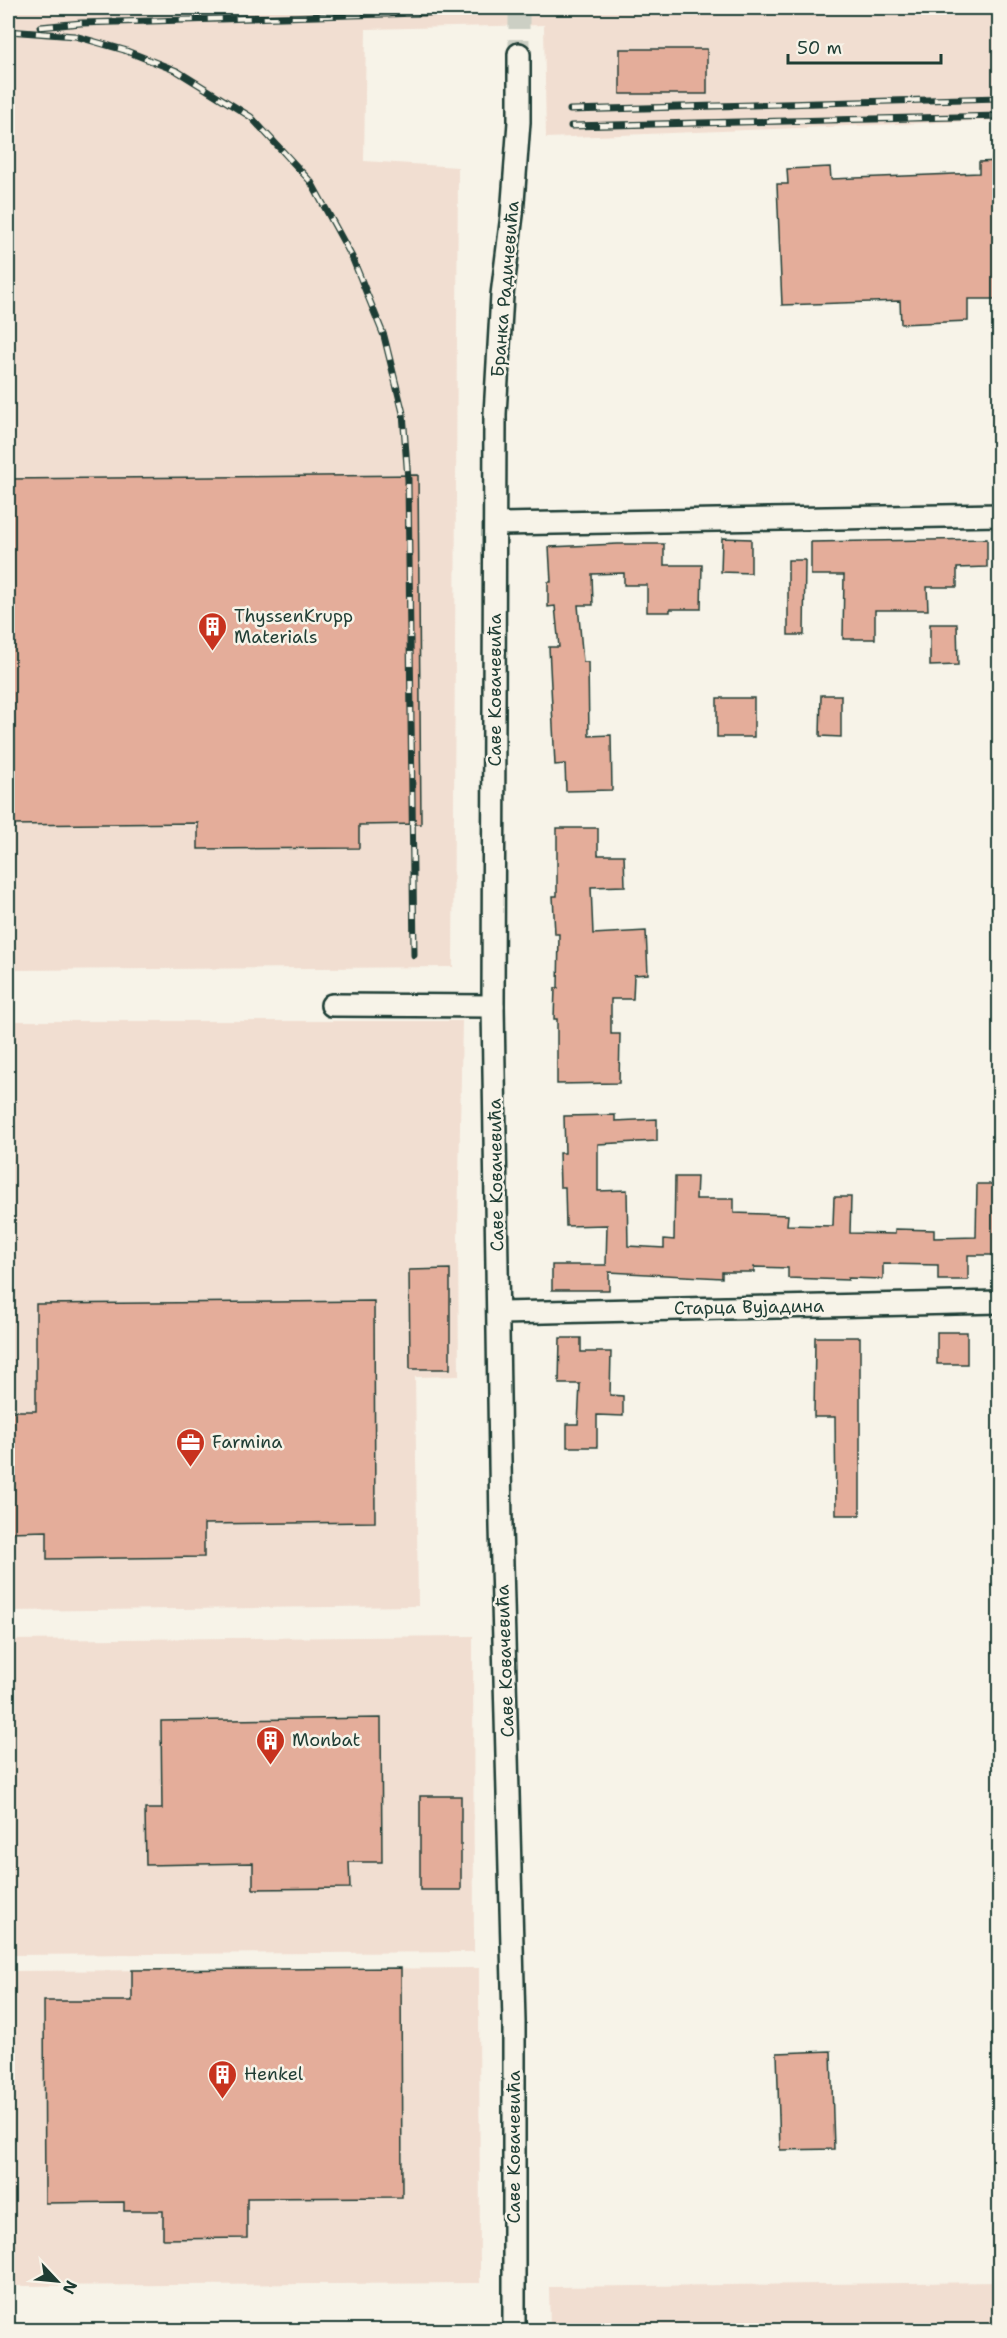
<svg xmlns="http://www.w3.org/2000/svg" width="1007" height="2338" viewBox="0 0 1007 2338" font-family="'Shantell Sans',sans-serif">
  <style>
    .built { fill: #f1ded1 }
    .building { fill: #e4ad9a; stroke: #1f3d34; stroke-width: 1.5 }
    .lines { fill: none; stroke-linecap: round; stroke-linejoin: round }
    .minor-tunnel { stroke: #cccfc4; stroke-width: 21; stroke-dasharray: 21 10; stroke-linecap: butt }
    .minor-casing { stroke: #1f3d34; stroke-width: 26 }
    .minor { stroke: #f7f3e8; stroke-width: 21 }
    .rail-casing { stroke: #1f3d34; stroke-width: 7 }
    .rail { stroke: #f7f3e8; stroke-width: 4.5; stroke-dasharray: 14; stroke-linecap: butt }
    .labels { text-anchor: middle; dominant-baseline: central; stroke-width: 5; stroke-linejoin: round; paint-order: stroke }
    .street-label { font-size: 18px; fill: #1f3d34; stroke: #f7f3e8 }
    .poi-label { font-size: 18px; fill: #1f3d34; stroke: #f7f3e8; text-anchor: start }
  </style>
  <rect width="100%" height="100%" fill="#f7f3e8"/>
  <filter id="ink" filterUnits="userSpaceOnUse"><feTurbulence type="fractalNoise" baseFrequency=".0167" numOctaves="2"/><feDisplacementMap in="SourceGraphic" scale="12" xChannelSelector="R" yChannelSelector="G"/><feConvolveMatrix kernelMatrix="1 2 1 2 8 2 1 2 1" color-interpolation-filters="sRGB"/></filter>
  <g filter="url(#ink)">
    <!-- built -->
    <g class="built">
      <path d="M 8,8 L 999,8 L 999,120 L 546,138 L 544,25 L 366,29 L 364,161 L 458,167 L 453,967 L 13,970 L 13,882 L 8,882 Z"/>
      <path d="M 8,1021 L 462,1021 L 458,1234 L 459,1376 L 415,1377 L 418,1606 L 8,1611 Z"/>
      <path d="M 473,1636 L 474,1952 L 8,1955 L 8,1640 Z"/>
      <path d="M 479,1968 L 480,2283 L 8,2286 L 8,1971 Z"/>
      <path d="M 999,2282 L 999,2330 L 550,2330 L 549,2287 Z"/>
    </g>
    <!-- building -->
    <g class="building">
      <rect x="620" y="49" width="87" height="45"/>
      <path d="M 999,161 L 999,299 L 968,299 L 968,321 L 901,324 L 900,301 L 782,305 L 777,184 L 788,184 L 787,169 L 830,167 L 831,179 L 979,173 L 979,162 Z"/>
      <path d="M 418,475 L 421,824 L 359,825 L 359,848 L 198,849 L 198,823 L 8,825 L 8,479 Z"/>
      <path d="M 722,538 L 751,539 L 751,573 L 721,572 Z"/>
      <path d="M 987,539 L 987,567 L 957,568 L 957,587 L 927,587 L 928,610 L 875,610 L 875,639 L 843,639 L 844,575 L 811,575 L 811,542 Z"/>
      <path d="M 618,544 L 664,544 L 664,565 L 702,565 L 701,609 L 670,609 L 670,612 L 647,612 L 647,585 L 624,585 L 624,573 L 592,574 L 593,605 L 578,605 L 583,662 L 588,662 L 589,736 L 611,735 L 612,790 L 566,791 L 565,764 L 555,765 L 549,647 L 559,647 L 555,606 L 548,607 L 548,582 L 551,582 L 549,547 Z"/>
      <path d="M 788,560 L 805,560 L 804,635 L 788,635 Z"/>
      <path d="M 930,624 L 957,624 L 958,665 L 930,666 Z"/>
      <path d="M 821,695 L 841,695 L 841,737 L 820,736 Z"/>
      <rect x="717" y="698" width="37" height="39"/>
      <path d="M 557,828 L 598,828 L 598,855 L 624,855 L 625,886 L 591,887 L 593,934 L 646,931 L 648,974 L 634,975 L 633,999 L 611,999 L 611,1034 L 620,1034 L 619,1083 L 557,1084 L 557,1019 L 554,1019 L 555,988 L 558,988 L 559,934 L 555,934 L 553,896 L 557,896 Z"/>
      <path d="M 615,1115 L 615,1121 L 657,1119 L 657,1141 L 598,1144 L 598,1191 L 627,1190 L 628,1246 L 664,1248 L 664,1239 L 674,1240 L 675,1177 L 697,1177 L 696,1199 L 734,1199 L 734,1213 L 788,1215 L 787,1225 L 833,1226 L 834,1197 L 851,1197 L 850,1233 L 895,1234 L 895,1229 L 934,1230 L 934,1238 L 976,1237 L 977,1184 L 996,1184 L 996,1255 L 968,1255 L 968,1280 L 938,1280 L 938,1265 L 883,1264 L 883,1279 L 848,1278 L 848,1280 L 788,1278 L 788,1268 L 754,1267 L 754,1272 L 722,1272 L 722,1278 L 609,1272 L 609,1290 L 552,1290 L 552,1265 L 606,1265 L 607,1225 L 566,1226 L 565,1187 L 560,1187 L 559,1153 L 565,1153 L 564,1116 Z"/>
      <path d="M 450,1269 L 450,1369 L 410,1369 L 409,1270 Z"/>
      <path d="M 374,1301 L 375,1522 L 204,1524 L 204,1557 L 47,1559 L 47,1531 L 8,1532 L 8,1411 L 36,1411 L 36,1304 Z"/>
      <rect x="937" y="1332" width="30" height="32"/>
      <path d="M 815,1337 L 860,1337 L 860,1515 L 836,1515 L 835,1417 L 814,1417 Z"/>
      <path d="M 560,1338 L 581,1338 L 581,1352 L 611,1352 L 610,1395 L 623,1396 L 623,1416 L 597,1415 L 597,1447 L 567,1447 L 567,1424 L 578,1424 L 580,1384 L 559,1384 Z"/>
      <path d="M 381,1718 L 382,1862 L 349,1862 L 350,1888 L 253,1889 L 253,1863 L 146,1865 L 145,1809 L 162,1809 L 161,1721 Z"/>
      <rect x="420" y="1796" width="41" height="94"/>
      <path d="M 401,1968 L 402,2197 L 247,2198 L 247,2238 L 163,2239 L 163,2211 L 124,2211 L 124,2202 L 45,2203 L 44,2001 L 132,2001 L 132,1970 Z"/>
      <path d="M 831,2051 L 834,2149 L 780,2150 L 777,2053 Z"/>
    </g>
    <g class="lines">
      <!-- minor-tunnel -->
      <path class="minor-tunnel" d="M 519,8 L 519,54"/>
      <defs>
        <g id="minor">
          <path d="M 496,524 L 1000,515"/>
          <path d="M 332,1005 L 493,1006"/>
          <path d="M 499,1313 L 1000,1302"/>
          <path d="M 514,2330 L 514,2022 L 501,1526 L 493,1006 L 495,414 L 502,295 L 512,215 L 519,122 L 519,54"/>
        </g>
      </defs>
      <!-- minor casing -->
      <use href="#minor" class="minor-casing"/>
      <!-- minor -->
      <use href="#minor" class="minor"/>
      <defs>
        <g id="rail">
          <path d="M 40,27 L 81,23 L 591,8"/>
          <path d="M 8,31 L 75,36 L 124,50 L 177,71 L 251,117 L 311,182 L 352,257 L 384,336 L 403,413 L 408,480 L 414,955"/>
          <path d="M 570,110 L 1000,98"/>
          <path d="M 571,126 L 1000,116"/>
        </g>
      </defs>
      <!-- rail casing -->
      <use href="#rail" class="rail-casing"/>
      <!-- rail -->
      <use href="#rail" class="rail"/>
    </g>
  </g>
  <!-- icons -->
  <defs>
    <symbol id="building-pin" viewBox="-11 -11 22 30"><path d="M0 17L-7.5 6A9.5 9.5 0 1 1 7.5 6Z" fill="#c8321e" stroke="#f7f3e8"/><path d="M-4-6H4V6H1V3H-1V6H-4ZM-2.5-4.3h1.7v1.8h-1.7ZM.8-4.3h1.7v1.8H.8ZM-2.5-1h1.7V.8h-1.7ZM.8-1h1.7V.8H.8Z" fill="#fff"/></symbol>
    <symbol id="office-pin" viewBox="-11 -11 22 30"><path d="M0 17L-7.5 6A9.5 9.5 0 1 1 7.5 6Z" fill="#c8321e" stroke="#f7f3e8"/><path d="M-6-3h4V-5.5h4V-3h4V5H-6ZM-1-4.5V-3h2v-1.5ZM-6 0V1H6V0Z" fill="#fff"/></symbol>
  </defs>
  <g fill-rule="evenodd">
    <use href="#building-pin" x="196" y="610" width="33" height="45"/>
    <use href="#office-pin" x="174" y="1426" width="33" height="45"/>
    <use href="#building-pin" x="254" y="1724" width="33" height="45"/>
    <use href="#building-pin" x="206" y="2058" width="33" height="45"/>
  </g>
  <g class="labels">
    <!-- street labels -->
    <g class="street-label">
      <text transform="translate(505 289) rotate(-85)">Бранка Радичевића</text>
      <text transform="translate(495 690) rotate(-90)">Саве Ковачевића</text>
      <text transform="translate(496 1175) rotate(-91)">Саве Ковачевића</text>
      <text transform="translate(749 1307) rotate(-1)">Старца Вујадина</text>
      <text transform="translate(505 1661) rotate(-92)">Саве Ковачевића</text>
      <text transform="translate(514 2147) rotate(-90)">Саве Ковачевића</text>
    </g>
    <!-- poi labels -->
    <g class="poi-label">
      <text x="234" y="616">ThyssenKrupp<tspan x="234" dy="21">Materials</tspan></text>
      <text x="212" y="1442">Farmina</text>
      <text x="292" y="1740">Monbat</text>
      <text x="244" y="2074">Henkel</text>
    </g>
  </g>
  <!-- margin -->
  <rect width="1007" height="2338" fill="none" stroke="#f7f3e8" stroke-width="30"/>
  <rect x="15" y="15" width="977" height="2308" fill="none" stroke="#1f3d34" stroke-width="2" filter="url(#ink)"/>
  <!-- north arrow -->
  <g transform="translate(57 2281) rotate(116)" stroke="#f7f3e8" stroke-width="4.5" paint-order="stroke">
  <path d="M0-4.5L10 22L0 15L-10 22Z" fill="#1f3d34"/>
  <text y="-9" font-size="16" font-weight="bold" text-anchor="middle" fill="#1f3d34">N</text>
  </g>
  <!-- scale -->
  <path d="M788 54v9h153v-9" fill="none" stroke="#1f3d34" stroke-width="3"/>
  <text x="797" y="54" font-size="18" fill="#1f3d34" stroke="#f7f3e8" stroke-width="4.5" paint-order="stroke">50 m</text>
</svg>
